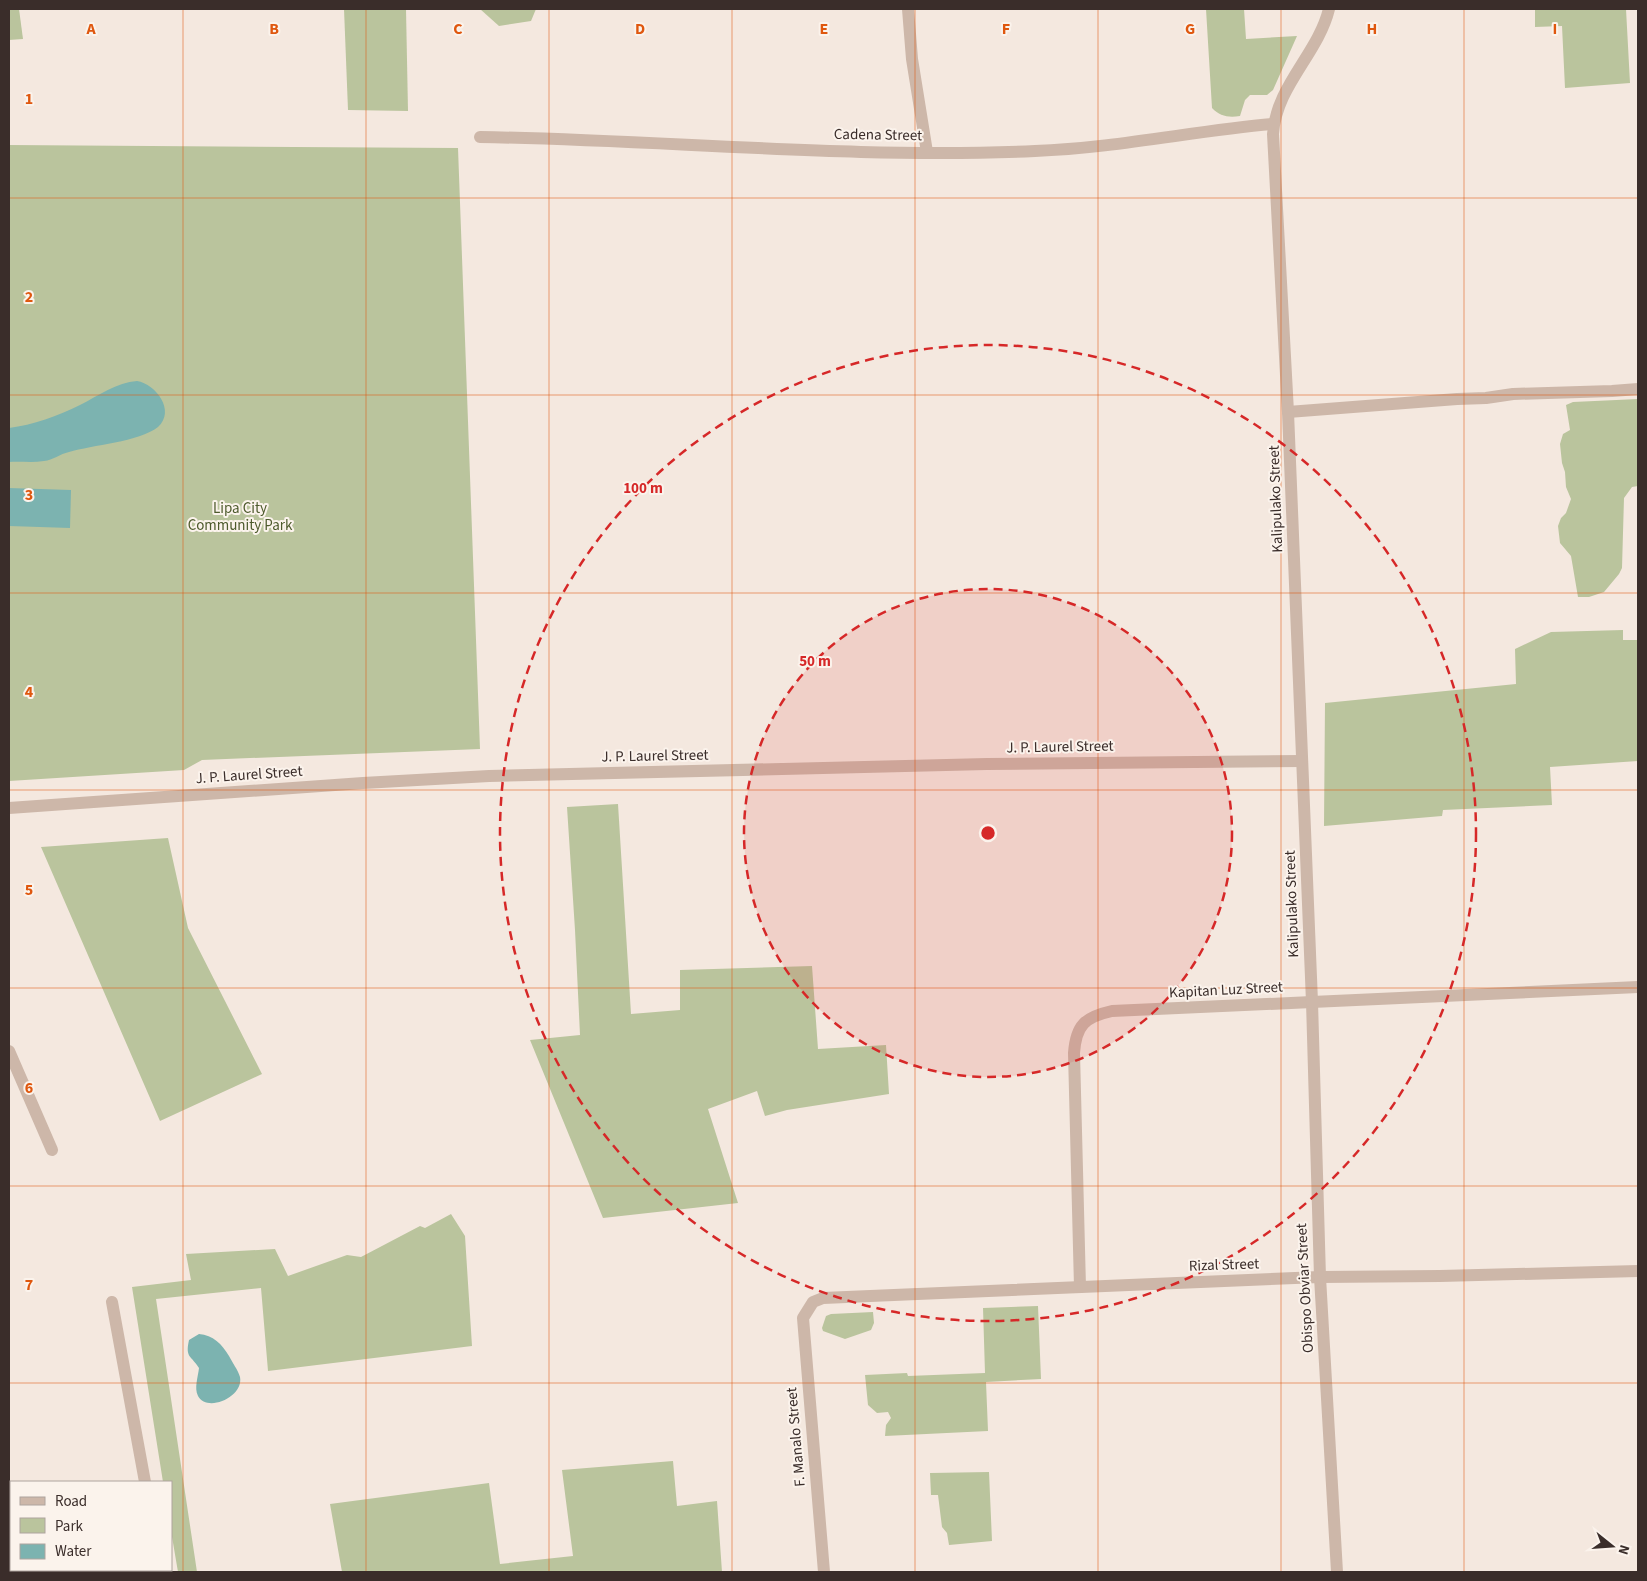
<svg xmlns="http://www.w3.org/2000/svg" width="1647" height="1581" viewBox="0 0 1647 1581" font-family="'Source Sans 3',sans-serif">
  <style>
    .green { fill: #bac49d }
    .water { fill: #7cb3b0 }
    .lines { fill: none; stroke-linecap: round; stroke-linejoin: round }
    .minor { stroke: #cdb7a9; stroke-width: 12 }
    .tertiary { stroke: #cdb7a9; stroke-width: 12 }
    .grid { fill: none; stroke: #df570e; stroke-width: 1; stroke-opacity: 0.55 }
    .ring { fill: none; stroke: #d62828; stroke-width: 2.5; stroke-dasharray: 9 6 }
    .labels { text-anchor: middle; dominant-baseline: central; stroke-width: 4; stroke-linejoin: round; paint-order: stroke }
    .street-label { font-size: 15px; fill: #3a2d2a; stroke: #fbf3ec }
    .park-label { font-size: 15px; fill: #4d5a2c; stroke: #fbf3ec }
    .grid-label { font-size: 16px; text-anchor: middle; font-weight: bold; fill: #df570e; stroke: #fbf3ec; stroke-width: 4; stroke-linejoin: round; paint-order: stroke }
    .centre { fill: #d62828; stroke: #fbf3ec; stroke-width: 2.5 }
    .ring-label { font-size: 15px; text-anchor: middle; font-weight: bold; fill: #d62828; stroke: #fbf3ec; stroke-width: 4; stroke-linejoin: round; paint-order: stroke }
  </style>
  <rect width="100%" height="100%" fill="#f4e8df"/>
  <!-- green -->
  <g class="green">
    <path d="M 9,9 L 19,9 L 23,39 L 9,40 Z"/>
    <path d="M 344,9 L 406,9 L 408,111 L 348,110 Z"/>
    <path d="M 480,9 L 536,9 L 531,21 L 499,26 Z"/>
    <path d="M 1206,9 L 1244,9 L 1246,39 L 1297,36 L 1273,90 L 1267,95 L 1250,95 L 1245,100 L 1240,116 C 1228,118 1220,116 1212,108 Z"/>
    <path d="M 1535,9 L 1626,9 L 1630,83 L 1565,88 L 1562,26 L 1535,27 Z"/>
    <path d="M 9,145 L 458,148 L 480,749 L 202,760 L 184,770 L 9,781 Z"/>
    <path d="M 1638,399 L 1638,486 L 1632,487 L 1624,498 L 1622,568 L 1619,574 L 1604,592 L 1589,597 L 1578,597 L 1571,556 L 1560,543 L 1558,526 L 1561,518 L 1566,513 L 1571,499 L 1566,487 L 1565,472 L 1562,463 L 1560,444 L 1563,434 L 1570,430 L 1566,405 L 1573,402 Z"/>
    <path d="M 1623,630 L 1623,640 L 1638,640 L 1638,761 L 1550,767 L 1552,805 L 1443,810 L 1442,816 L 1324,826 L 1325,703 L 1516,684 L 1515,649 L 1551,632 Z"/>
    <path d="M 618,804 L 631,1014 L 680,1010 L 680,970 L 812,966 L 818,1049 L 886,1045 L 889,1094 L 787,1110 L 765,1116 L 757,1091 L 708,1109 L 738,1203 L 603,1218 L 530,1040 L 580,1035 L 575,930 L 567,807 Z"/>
    <path d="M 168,838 L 188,928 L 262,1074 L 160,1121 L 41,847 Z"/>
    <path d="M 451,1214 L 465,1236 L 472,1346 L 268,1371 L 261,1288 L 156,1299 L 197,1572 L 178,1572 L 171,1531 L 171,1482 L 163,1482 L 132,1287 L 191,1280 L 186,1254 L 275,1249 L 288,1276 L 347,1255 L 361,1257 L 420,1226 L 425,1228 Z"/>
    <path d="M 1038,1306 L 1041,1379 L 986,1382 L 988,1431 L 885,1436 L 886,1425 L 891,1418 L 888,1412 L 877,1413 L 868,1405 L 865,1375 L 907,1373 L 908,1376 L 985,1373 L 983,1308 Z"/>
    <path d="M 873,1312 L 874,1323 L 871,1330 L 845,1339 L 823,1331 L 822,1328 L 826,1316 L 831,1314 Z"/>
    <path d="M 673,1461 L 677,1506 L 717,1501 L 722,1572 L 342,1572 L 330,1504 L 489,1483 L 500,1564 L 573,1556 L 562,1470 Z"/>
    <path d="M 989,1472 L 992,1541 L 949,1545 L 947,1533 L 942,1527 L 938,1495 L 931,1495 L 930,1473 Z"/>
  </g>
  <!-- water -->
  <g class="water">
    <path d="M 137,381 C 156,384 176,411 158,427 C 139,442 92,445 69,452 C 60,454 53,460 44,461 C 32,463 20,461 9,462 L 9,428 C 33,425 58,416 80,405 C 98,396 117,382 137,381 Z"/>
    <path d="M 9,488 L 71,490 L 70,528 L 9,526 Z"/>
    <path d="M 199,1334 C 213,1335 222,1344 229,1356 C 232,1362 238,1370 240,1377 C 244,1397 207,1413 198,1396 C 194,1388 198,1377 199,1368 C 191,1355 185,1358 189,1340 Z"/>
  </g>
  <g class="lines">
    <!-- minor -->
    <g class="minor">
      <path d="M 908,9 L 912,59 L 927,152"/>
      <path d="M 480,137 C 665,140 850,159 1035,151 C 1115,148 1194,131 1273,124"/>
      <path d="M 1288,412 L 1457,399 L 1486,398 L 1513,394 L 1612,391 L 1638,389"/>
      <path d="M 9,1051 L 52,1150"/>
      <path d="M 1080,1287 L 1074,1053 C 1076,1025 1085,1017 1112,1011 L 1312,1002"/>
      <path d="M 112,1302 L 145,1482"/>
      <path d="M 161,1570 L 162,1572"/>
      <path d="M 824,1572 L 803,1318 L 813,1302 L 823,1298 L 1320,1277 L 1440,1276 L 1638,1271"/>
    </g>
    <!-- tertiary -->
    <g class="tertiary">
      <path d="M 1329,9 C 1318,54 1276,86 1273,134 L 1288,412 L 1312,1002 L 1320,1277 L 1337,1572"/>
      <path d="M 9,808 L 363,783 L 489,776 L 987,764 L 1302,761"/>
      <path d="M 1312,1002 L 1638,987"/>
    </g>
  </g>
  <!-- grid -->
  <path class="grid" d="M 183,9 L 183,1572M 366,9 L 366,1572M 549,9 L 549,1572M 732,9 L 732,1572M 915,9 L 915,1572M 1098,9 L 1098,1572M 1281,9 L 1281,1572M 1464,9 L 1464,1572M 9,198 L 1638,198M 9,395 L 1638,395M 9,593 L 1638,593M 9,790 L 1638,790M 9,988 L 1638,988M 9,1186 L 1638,1186M 9,1383 L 1638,1383"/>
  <!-- distance rings -->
  <circle cx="988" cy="833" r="244" fill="#d62828" fill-opacity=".12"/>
  <g class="ring">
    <circle cx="988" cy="833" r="244"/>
    <circle cx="988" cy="833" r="488"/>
  </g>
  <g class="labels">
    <!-- street labels -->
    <g class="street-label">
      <text transform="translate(878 135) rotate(1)">Cadena Street</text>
      <text transform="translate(1276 499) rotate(-92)">Kalipulako Street</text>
      <text transform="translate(1060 747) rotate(-1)">J. P. Laurel Street</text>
      <text transform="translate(655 756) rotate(-1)">J. P. Laurel Street</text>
      <text transform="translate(249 775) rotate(-4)">J. P. Laurel Street</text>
      <text transform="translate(1292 904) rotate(-92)">Kalipulako Street</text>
      <text transform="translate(1226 990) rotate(-3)">Kapitan Luz Street</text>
      <text transform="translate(1224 1265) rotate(-2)">Rizal Street</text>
      <text transform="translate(1305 1288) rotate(-93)">Obispo Obviar Street</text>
      <text transform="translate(796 1437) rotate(-95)">F. Manalo Street</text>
    </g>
    <!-- park labels -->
    <g class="park-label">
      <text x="240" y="508">Lipa City<tspan x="240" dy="17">Community Park</tspan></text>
    </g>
  </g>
  <g class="grid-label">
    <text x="91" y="34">A</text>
    <text x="274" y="34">B</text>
    <text x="458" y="34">C</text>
    <text x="640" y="34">D</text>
    <text x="824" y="34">E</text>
    <text x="1006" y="34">F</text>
    <text x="1190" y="34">G</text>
    <text x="1372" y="34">H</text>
    <text x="1555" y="34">I</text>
    <text x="29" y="104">1</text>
    <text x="29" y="302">2</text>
    <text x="29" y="500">3</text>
    <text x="29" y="697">4</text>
    <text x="29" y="895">5</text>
    <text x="29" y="1093">6</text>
    <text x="29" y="1290">7</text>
  </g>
  <circle cx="988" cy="833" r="8" class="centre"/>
  <g class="ring-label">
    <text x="643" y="493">100 m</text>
    <text x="815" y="666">50 m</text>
  </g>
  <!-- border -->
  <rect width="1647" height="1581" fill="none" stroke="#3a2d2a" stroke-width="20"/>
  <!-- legend -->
  <rect x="10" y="1481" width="162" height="90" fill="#fbf3ec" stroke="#aea49e"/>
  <rect x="20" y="1497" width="25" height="8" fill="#cdb7a9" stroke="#aea49e"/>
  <text x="55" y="1506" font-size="15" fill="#3a2d2a">Road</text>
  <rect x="20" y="1518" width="25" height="15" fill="#bac49d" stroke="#aea49e"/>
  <text x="55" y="1531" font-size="15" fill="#3a2d2a">Park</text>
  <rect x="20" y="1544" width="25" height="15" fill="#7cb3b0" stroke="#aea49e"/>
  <text x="55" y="1556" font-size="15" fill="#3a2d2a">Water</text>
  <!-- north arrow -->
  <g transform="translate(1612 1546) rotate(107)" stroke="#fbf3ec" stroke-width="4" paint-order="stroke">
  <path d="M0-4L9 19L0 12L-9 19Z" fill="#3a2d2a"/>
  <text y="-8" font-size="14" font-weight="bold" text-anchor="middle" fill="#3a2d2a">N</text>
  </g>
</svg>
